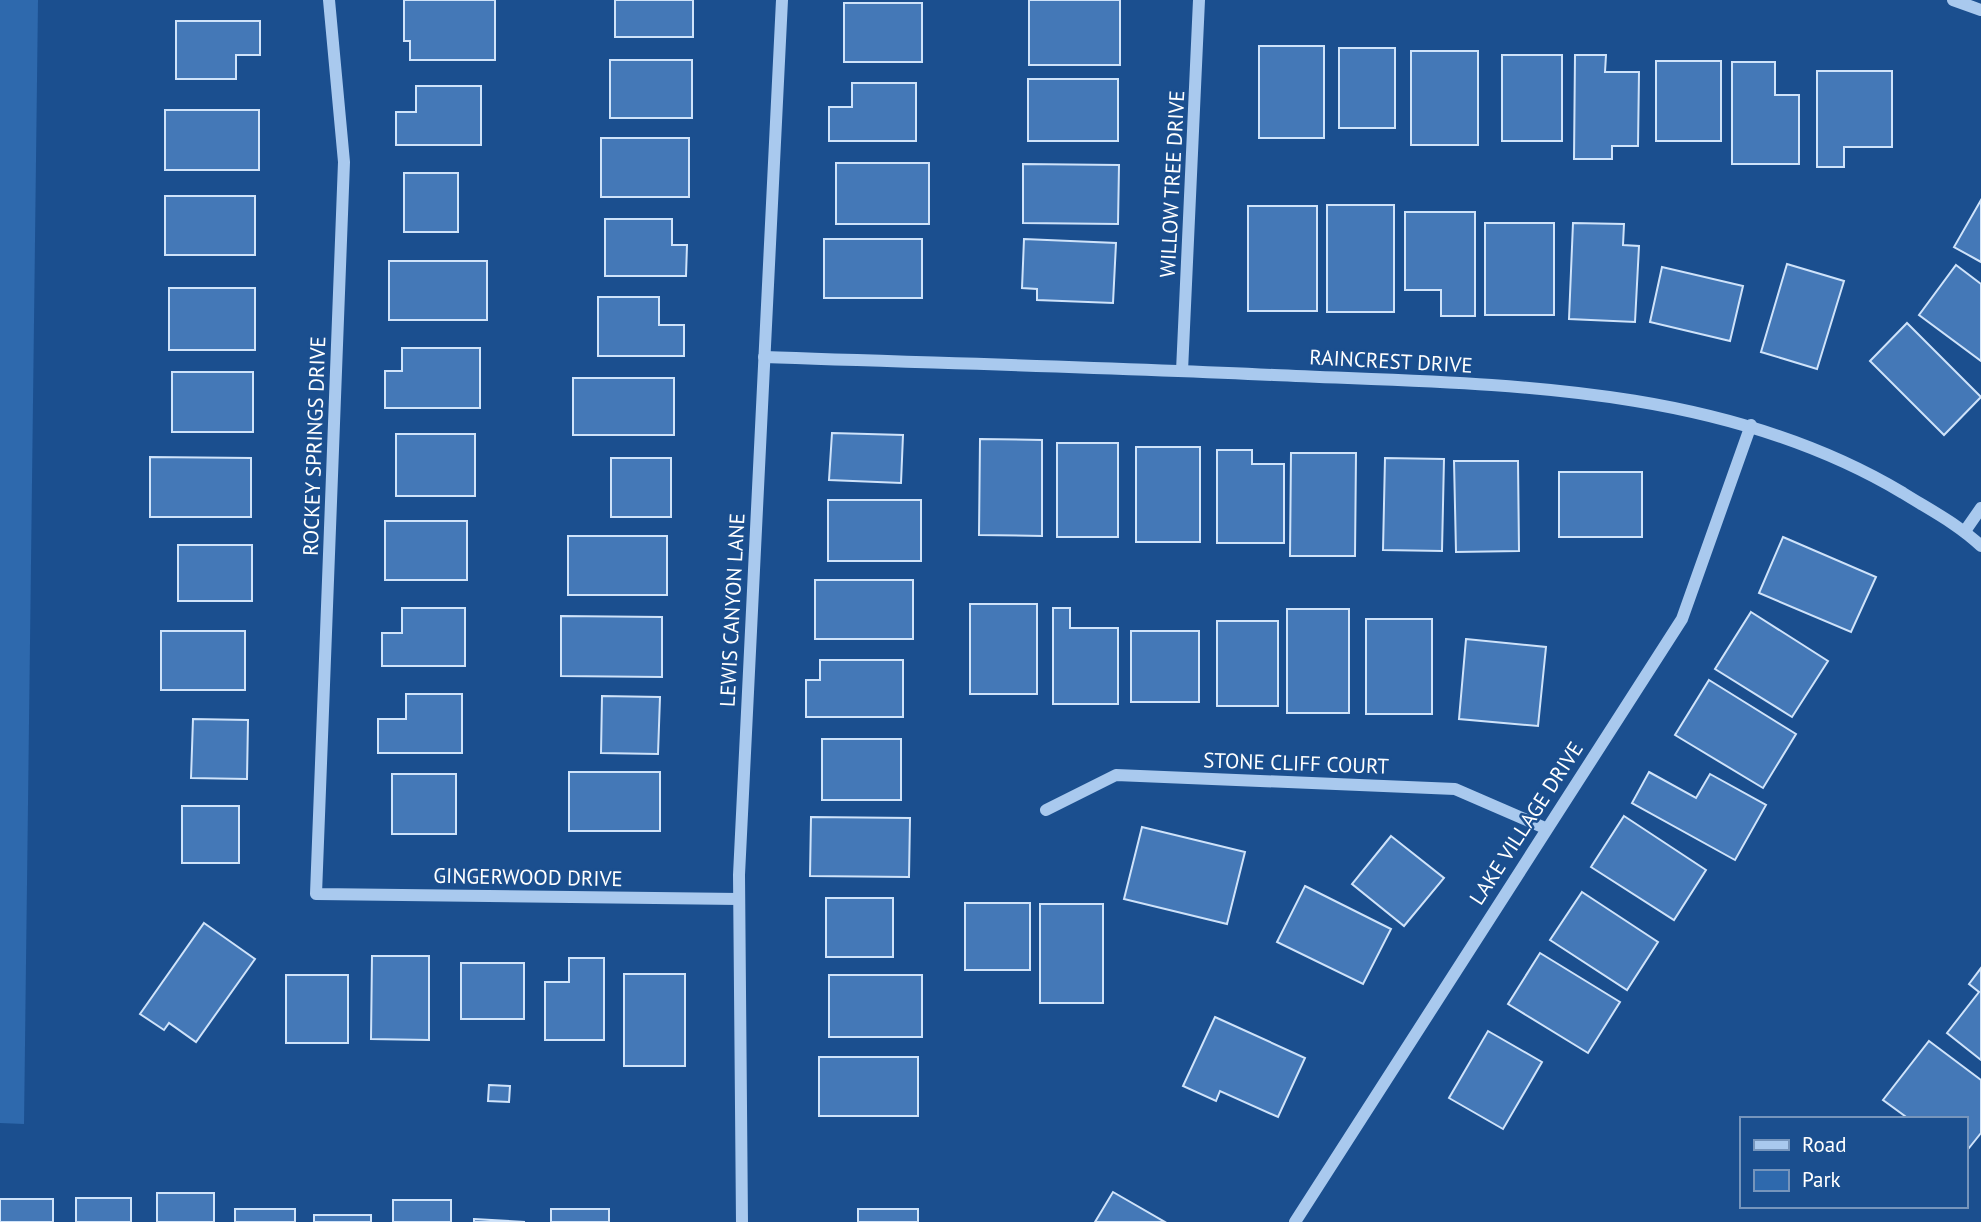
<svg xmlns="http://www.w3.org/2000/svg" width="1981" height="1222" viewBox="0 0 1981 1222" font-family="'PT Sans',sans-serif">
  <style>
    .green { fill: #2e69ad }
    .building { fill: #4478b7; stroke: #cfe3fa; stroke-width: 2 }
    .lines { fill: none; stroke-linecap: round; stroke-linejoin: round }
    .minor { stroke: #a9c9ee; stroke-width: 12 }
    .labels { text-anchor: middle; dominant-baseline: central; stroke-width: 5; stroke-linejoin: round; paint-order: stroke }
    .street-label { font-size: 21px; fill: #fff; stroke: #1b4f8f }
  </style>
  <rect width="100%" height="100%" fill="#1b4f8f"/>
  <!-- green -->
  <path class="green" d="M 0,0 L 38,0 L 24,1124 L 0,1123 Z"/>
  <!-- building -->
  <g class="building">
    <path d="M 404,0 L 495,0 L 495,60 L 410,60 L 410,41 L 404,41 Z"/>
    <rect x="615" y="0" width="78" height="37"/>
    <rect x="1029" y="0" width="91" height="65"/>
    <rect x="844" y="3" width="78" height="59"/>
    <path d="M 176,21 L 260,21 L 260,55 L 236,55 L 236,79 L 176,79 Z"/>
    <rect x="1259" y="46" width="65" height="92"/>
    <rect x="1339" y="48" width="56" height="80"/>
    <rect x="1411" y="51" width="67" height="94"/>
    <rect x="1502" y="55" width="60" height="86"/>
    <path d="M 1575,55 L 1606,55 L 1605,72 L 1639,72 L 1638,146 L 1612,146 L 1612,159 L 1574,159 Z"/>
    <rect x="610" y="60" width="82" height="58"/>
    <rect x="1656" y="61" width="65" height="80"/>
    <path d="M 1732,62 L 1775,62 L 1775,95 L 1799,95 L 1799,164 L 1732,164 Z"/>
    <path d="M 1817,71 L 1892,71 L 1892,147 L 1844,147 L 1844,167 L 1817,167 Z"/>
    <rect x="1028" y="79" width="90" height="62"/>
    <path d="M 852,83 L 916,83 L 916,141 L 829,141 L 829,107 L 852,107 Z"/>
    <path d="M 416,86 L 481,86 L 481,145 L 396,145 L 396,112 L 416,112 Z"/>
    <rect x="165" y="110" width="94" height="60"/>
    <rect x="601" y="138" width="88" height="59"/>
    <rect x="836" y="163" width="93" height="61"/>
    <path d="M 1023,164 L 1119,165 L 1118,224 L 1023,223 Z"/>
    <rect x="404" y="173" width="54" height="59"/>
    <rect x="165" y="196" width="90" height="59"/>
    <path d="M 1981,200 L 1981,262 L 1954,247 Z"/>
    <rect x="1327" y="205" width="67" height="107"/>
    <rect x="1248" y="206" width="69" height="105"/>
    <path d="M 1405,212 L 1475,212 L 1475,316 L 1441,316 L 1441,290 L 1405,290 Z"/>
    <path d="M 605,219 L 672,219 L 672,245 L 687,245 L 686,276 L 605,276 Z"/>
    <rect x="1485" y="223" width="69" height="92"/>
    <path d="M 1573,223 L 1624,224 L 1623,245 L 1639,246 L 1635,322 L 1569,319 Z"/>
    <rect x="824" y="239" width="98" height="59"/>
    <path d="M 1024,239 L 1116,243 L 1113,303 L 1037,300 L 1037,289 L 1022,288 Z"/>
    <rect x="389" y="261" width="98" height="59"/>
    <path d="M 1787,264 L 1844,281 L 1817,369 L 1761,352 Z"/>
    <path d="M 1956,265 L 1981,284 L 1981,361 L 1919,315 Z"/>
    <path d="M 1662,267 L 1743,286 L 1730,341 L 1650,322 Z"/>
    <rect x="169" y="288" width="86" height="62"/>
    <path d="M 598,297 L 659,297 L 659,325 L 684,325 L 684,356 L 598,356 Z"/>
    <path d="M 1907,323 L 1981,397 L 1944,435 L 1870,361 Z"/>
    <path d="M 402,348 L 480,348 L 480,408 L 385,408 L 385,371 L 402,371 Z"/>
    <rect x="172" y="372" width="81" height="60"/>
    <rect x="573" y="378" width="101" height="57"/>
    <path d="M 832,433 L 903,435 L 901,483 L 829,480 Z"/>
    <rect x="396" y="434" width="79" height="62"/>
    <path d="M 980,439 L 1042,440 L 1042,536 L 979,535 Z"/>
    <rect x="1057" y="443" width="61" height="94"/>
    <rect x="1136" y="447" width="64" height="95"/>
    <path d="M 1217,450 L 1252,450 L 1252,464 L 1284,464 L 1284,543 L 1217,543 Z"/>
    <path d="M 1291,453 L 1356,453 L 1355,556 L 1290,556 Z"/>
    <path d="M 150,457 L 251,458 L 251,517 L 150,517 Z"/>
    <rect x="611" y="458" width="60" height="59"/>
    <path d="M 1385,458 L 1444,459 L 1442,551 L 1383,550 Z"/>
    <path d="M 1454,461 L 1518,461 L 1519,551 L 1456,552 Z"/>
    <rect x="1559" y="472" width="83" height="65"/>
    <rect x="828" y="500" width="93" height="61"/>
    <rect x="385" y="521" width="82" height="59"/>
    <rect x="568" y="536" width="99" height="59"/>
    <path d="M 1783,537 L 1876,577 L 1851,632 L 1759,593 Z"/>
    <rect x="178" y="545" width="74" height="56"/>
    <rect x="815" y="580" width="98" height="59"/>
    <rect x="970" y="604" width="67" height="90"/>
    <path d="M 402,608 L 465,608 L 465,666 L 382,666 L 382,633 L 402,633 Z"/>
    <path d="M 1053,608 L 1070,608 L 1070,628 L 1118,628 L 1118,704 L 1053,704 Z"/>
    <rect x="1287" y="609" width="62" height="104"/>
    <path d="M 1751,612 L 1828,661 L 1792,717 L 1715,669 Z"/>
    <path d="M 561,616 L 662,617 L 662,677 L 561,676 Z"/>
    <rect x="1366" y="619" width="66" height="95"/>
    <rect x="1217" y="621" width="61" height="85"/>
    <rect x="161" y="631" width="84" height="59"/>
    <rect x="1131" y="631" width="68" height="71"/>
    <path d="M 1466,639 L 1546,647 L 1538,726 L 1459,719 Z"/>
    <path d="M 820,660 L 903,660 L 903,717 L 806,717 L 806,680 L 820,680 Z"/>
    <path d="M 1709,680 L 1796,734 L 1763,788 L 1675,735 Z"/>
    <path d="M 406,694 L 462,694 L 462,753 L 378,753 L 378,719 L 406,719 Z"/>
    <path d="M 602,696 L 660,697 L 658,754 L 601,753 Z"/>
    <path d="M 193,719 L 248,720 L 247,779 L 191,778 Z"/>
    <rect x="822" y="739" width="79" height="61"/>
    <rect x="569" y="772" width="91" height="59"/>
    <path d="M 1649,772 L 1696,798 L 1710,774 L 1766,805 L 1735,860 L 1632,803 Z"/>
    <rect x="392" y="774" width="64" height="60"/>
    <rect x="182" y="806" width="57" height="57"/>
    <path d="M 1624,816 L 1706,870 L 1674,920 L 1591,867 Z"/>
    <path d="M 811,817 L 910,818 L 909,877 L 810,876 Z"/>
    <path d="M 1142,827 L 1245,852 L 1227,924 L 1124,899 Z"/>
    <path d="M 1391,836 L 1444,878 L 1404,926 L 1352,884 Z"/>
    <path d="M 1305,886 L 1391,929 L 1363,984 L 1277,942 Z"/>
    <path d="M 1582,892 L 1658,942 L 1627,990 L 1550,940 Z"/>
    <rect x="826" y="898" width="67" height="59"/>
    <rect x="965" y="903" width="65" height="67"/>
    <rect x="1040" y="904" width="63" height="99"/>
    <path d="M 204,923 L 255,959 L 196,1042 L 169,1023 L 164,1030 L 140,1014 Z"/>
    <path d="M 1540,953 L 1620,1002 L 1588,1053 L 1508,1004 Z"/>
    <path d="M 372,956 L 429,956 L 429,1040 L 371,1039 Z"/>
    <path d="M 569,958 L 604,958 L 604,1040 L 545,1040 L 545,982 L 569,982 Z"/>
    <rect x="461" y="963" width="63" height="56"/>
    <path d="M 1981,968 L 1981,1060 L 1947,1033 L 1979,992 L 1969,984 Z"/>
    <rect x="624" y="974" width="61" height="92"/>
    <rect x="286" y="975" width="62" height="68"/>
    <rect x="829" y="975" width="93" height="62"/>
    <path d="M 1215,1017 L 1305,1058 L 1278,1117 L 1220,1091 L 1216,1101 L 1183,1086 Z"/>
    <path d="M 1488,1031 L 1542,1062 L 1503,1129 L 1449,1098 Z"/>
    <path d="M 1929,1041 L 1981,1080 L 1981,1133 L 1965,1153 L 1965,1119 L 1909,1119 L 1883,1100 Z"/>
    <rect x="819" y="1057" width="99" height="59"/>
    <path d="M 489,1085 L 510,1086 L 509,1102 L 488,1101 Z"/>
    <path d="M 1113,1192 L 1165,1222 L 1095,1222 Z"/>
    <rect x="157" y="1193" width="57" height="29"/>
    <rect x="76" y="1198" width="55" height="24"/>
    <rect x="0" y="1199" width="53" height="23"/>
    <rect x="393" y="1200" width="58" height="22"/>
    <rect x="235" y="1209" width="60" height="13"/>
    <rect x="551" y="1209" width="58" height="13"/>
    <rect x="858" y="1209" width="60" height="13"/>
    <rect x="314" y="1215" width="57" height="7"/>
    <path d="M 474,1219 L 525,1222 L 474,1222 Z"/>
  </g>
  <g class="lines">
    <!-- minor -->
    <g class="minor">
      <path d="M 329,0 L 344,162 L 316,894 L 739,899"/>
      <path d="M 1953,0 L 1981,10"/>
      <path d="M 764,357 C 934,363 1104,367 1274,375 C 1487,385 1714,380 1903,493 C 1930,510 1958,524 1981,546"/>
      <path d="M 1182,371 L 1199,0"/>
      <path d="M 1965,531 L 1981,508"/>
      <path d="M 1046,810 L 1116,775 L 1455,789 L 1545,828"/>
      <path d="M 742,1222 L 739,875 L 782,0"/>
      <path d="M 1295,1222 L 1682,619 L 1751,425"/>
    </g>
  </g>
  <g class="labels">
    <!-- street labels -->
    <g class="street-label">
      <text transform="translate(1172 184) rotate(-87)">WILLOW TREE DRIVE</text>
      <text transform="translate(1391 361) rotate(3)">RAINCREST DRIVE</text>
      <text transform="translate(314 446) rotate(-88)">ROCKEY SPRINGS DRIVE</text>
      <text transform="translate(732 610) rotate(-87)">LEWIS CANYON LANE</text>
      <text transform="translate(1296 763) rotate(2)">STONE CLIFF COURT</text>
      <text transform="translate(1526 823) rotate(-57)">LAKE VILLAGE DRIVE</text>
      <text transform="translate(528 877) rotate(1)">GINGERWOOD DRIVE</text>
    </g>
  </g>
  <!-- legend -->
  <rect x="1740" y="1117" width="228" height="91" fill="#1b4f8f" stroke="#7695bc" stroke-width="2"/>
  <rect x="1754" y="1140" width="35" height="10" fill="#a9c9ee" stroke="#7695bc" stroke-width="2"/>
  <text x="1802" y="1152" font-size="21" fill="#ffffff">Road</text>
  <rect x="1754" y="1170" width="35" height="21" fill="#2e69ad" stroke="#7695bc" stroke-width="2"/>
  <text x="1802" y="1187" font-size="21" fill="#ffffff">Park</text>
</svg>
